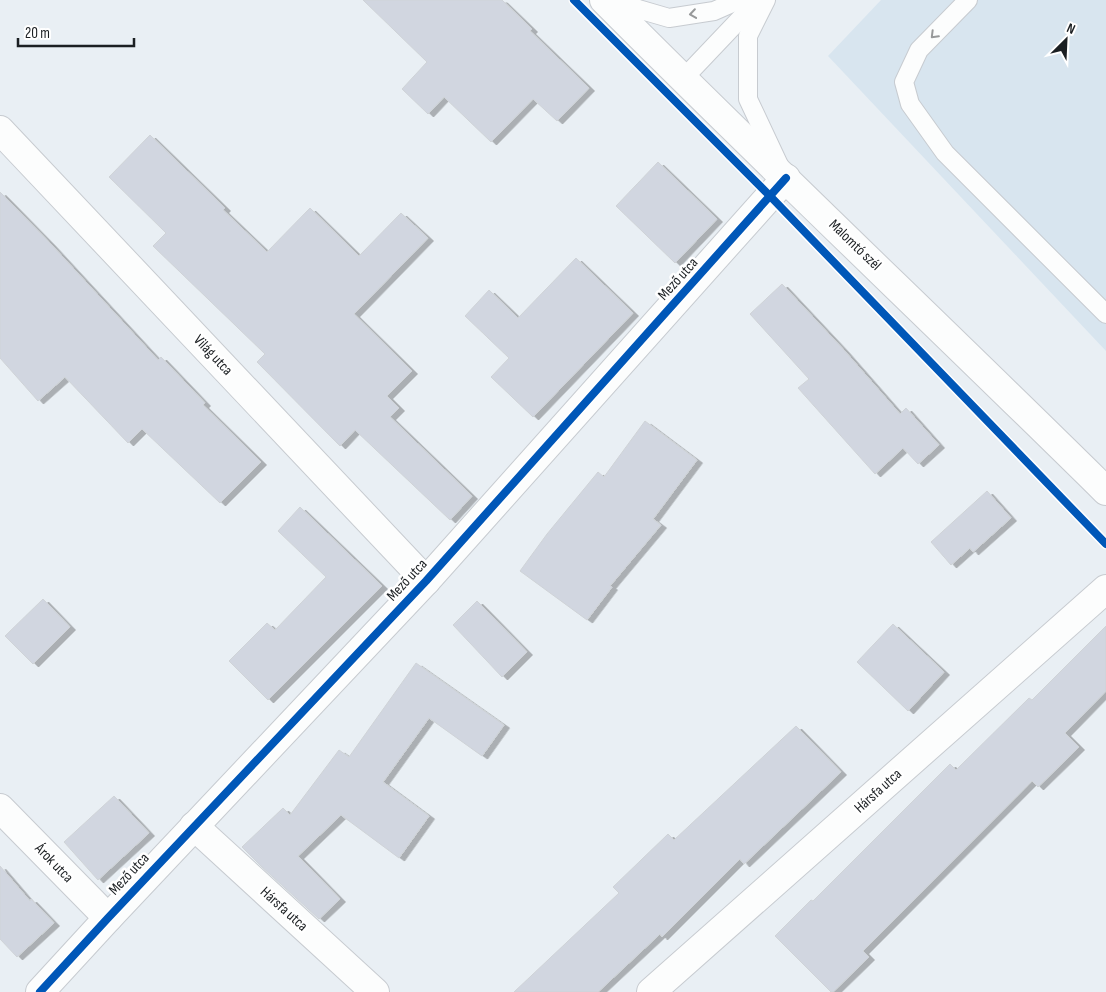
<svg xmlns="http://www.w3.org/2000/svg" width="1106" height="992" viewBox="0 0 1106 992" font-family="'Sofia Sans Condensed',sans-serif">
  <style>
    .built { fill: #d8e5ef }
    .building { fill: #d1d6e0; stroke: #cfd3d7; filter: url(#shadow) }
    .lines { fill: none; stroke-linecap: round; stroke-linejoin: round }
    .service-casing { stroke: #c7cbd0; stroke-width: 20 }
    .minor-casing { stroke: #c7cbd0; stroke-width: 30 }
    .service { stroke: #fcfdfd; stroke-width: 18 }
    .minor { stroke: #fcfdfd; stroke-width: 28 }
    .cycleway-casing { stroke: #fff; stroke-width: 11 }
    .cycleway { stroke: #0057b8; stroke-width: 8 }
    .oneway { stroke: #97999a }
    .labels { text-anchor: middle; dominant-baseline: central; stroke-width: 5; stroke-linejoin: round; paint-order: stroke }
    .street-label { font-size: 15px; fill: #1b1f22; stroke: #fff }
  </style>
  <defs>
    <filter id="shadow"><feDropShadow dx="5.5" dy="3" stdDeviation="0" flood-color="#0004"/></filter>
  </defs>
  <rect width="100%" height="100%" fill="#e9eff4"/>
  <!-- built -->
  <path class="built" d="M 881,0 L 1106,0 L 1106,351 L 828,56 Z"/>
  <!-- building -->
  <g class="building">
    <path d="M 363,0 L 502,0 L 532,29 L 530,31 L 589,88 L 557,121 L 533,99 L 491,142 L 444,97 L 428,114 L 402,89 L 427,62 Z"/>
    <path d="M 150,135 L 225,208 L 223,210 L 267,252 L 310,208 L 359,256 L 401,213 L 428,238 L 354,314 L 412,371 L 387,396 L 399,408 L 390,417 L 472,496 L 450,520 L 355,430 L 340,446 L 257,362 L 265,354 L 153,246 L 166,233 L 109,177 Z"/>
    <path d="M 658,162 L 717,219 L 675,263 L 616,206 Z"/>
    <path d="M 0,192 L 49,242 L 158,360 L 161,357 L 205,403 L 203,405 L 261,462 L 220,503 L 142,429 L 128,443 L 65,377 L 38,401 L 0,358 Z"/>
    <path d="M 576,258 L 633,313 L 533,417 L 491,377 L 509,358 L 465,316 L 489,290 L 518,318 Z"/>
    <path d="M 782,284 L 843,349 L 900,414 L 906,408 L 939,445 L 918,464 L 903,448 L 875,474 L 798,388 L 809,379 L 750,314 Z"/>
    <path d="M 645,421 L 697,460 L 653,519 L 661,525 L 610,586 L 612,587 L 587,620 L 520,571 L 547,534 L 598,472 L 604,477 Z"/>
    <path d="M 987,491 L 1011,518 L 973,552 L 970,548 L 951,565 L 931,542 Z"/>
    <path d="M 300,507 L 382,586 L 268,700 L 229,661 L 267,623 L 275,630 L 326,577 L 278,531 Z"/>
    <path d="M 43,599 L 70,627 L 33,664 L 5,636 Z"/>
    <path d="M 477,601 L 527,652 L 502,677 L 453,625 Z"/>
    <path d="M 893,624 L 944,672 L 908,711 L 857,662 Z"/>
    <path d="M 1106,626 L 1106,691 L 1065,733 L 1079,747 L 1038,787 L 1032,781 L 863,951 L 869,957 L 833,992 L 831,992 L 775,936 L 811,900 L 813,901 L 950,764 L 956,770 L 1029,698 L 1032,700 Z"/>
    <path d="M 416,663 L 504,725 L 482,756 L 429,718 L 383,782 L 429,816 L 399,858 L 341,815 L 298,856 L 340,899 L 319,919 L 262,867 L 242,847 L 283,808 L 290,815 L 339,750 L 349,757 Z"/>
    <path d="M 796,726 L 841,772 L 744,864 L 740,859 L 662,937 L 660,934 L 598,992 L 514,992 L 619,893 L 613,887 L 668,834 L 674,840 Z"/>
    <path d="M 114,796 L 149,833 L 98,880 L 64,842 Z"/>
    <path d="M 0,866 L 30,901 L 31,899 L 54,923 L 17,957 L 0,939 Z"/>
  </g>
  <g class="lines">
    <defs>
      <g id="service">
        <path d="M 621,0 L 638,9 L 669,18 L 714,11 L 739,0"/>
        <path d="M 766,0 L 748,36 L 748,99 L 780,167"/>
        <path d="M 968,0 L 919,50 L 904,82 L 910,104 L 945,153 L 1106,314"/>
        <path d="M 683,79 L 758,0"/>
      </g>
      <g id="minor">
        <path d="M 604,0 C 769,166 939,326 1106,491"/>
        <path d="M 0,130 L 426,581"/>
        <path d="M 0,808 L 108,918"/>
        <path d="M 194,826 L 375,992"/>
        <path d="M 40,992 L 108,918 L 426,581 L 786,178"/>
        <path d="M 651,992 L 1106,589"/>
      </g>
    </defs>
    <!-- service casing -->
    <use href="#service" class="service-casing"/>
    <!-- minor casing -->
    <use href="#minor" class="minor-casing"/>
    <!-- service -->
    <use href="#service" class="service"/>
    <!-- minor -->
    <use href="#minor" class="minor"/>
    <defs>
      <g id="cycleway">
        <path d="M 574,0 L 770,196 L 1106,544"/>
        <path d="M 40,992 L 108,918 L 426,581 L 786,178"/>
      </g>
    </defs>
    <!-- cycleway casing -->
    <use href="#cycleway" class="cycleway-casing"/>
    <!-- cycleway -->
    <use href="#cycleway" class="cycleway"/>
  </g>
  <!-- one-way arrows -->
  <defs><path id="oneway-chevron" d="M-2-3.5L2.5 0L-2 3.5" fill="none" stroke-width="1.6" stroke-linecap="round" stroke-linejoin="round" transform="scale(1.25)"/></defs>
  <g class="oneway">
    <use href="#oneway-chevron" transform="translate(693 14) rotate(172)"/>
    <use href="#oneway-chevron" transform="translate(934 35) rotate(135)"/>
  </g>
  <g class="labels">
    <!-- street labels -->
    <g class="street-label">
      <text transform="translate(855 245) rotate(44)">Malomtó szél</text>
      <text transform="translate(678 279) rotate(-48)">Mező utca</text>
      <text transform="translate(213 355) rotate(47)">Világ utca</text>
      <text transform="translate(407 580) rotate(-47)">Mező utca</text>
      <text transform="translate(878 791) rotate(-42)">Hársfa utca</text>
      <text transform="translate(54 863) rotate(46)">Árok utca</text>
      <text transform="translate(129 874) rotate(-47)">Mező utca</text>
      <text transform="translate(284 909) rotate(42)">Hársfa utca</text>
    </g>
  </g>
  <!-- north arrow -->
  <g transform="translate(1066 40) rotate(24)" stroke="#ffffff" stroke-width="4" paint-order="stroke">
  <path d="M0-4L9 19L0 12L-9 19Z" fill="#1b1f22"/>
  <text y="-8" font-size="14" font-weight="bold" text-anchor="middle" fill="#1b1f22">N</text>
  </g>
  <!-- scale -->
  <path d="M18 38v8h116v-8" fill="none" stroke="#1b1f22" stroke-width="2.5"/>
  <text x="25" y="38" font-size="15" fill="#1b1f22" stroke="#ffffff" stroke-width="4" paint-order="stroke">20 m</text>
</svg>
